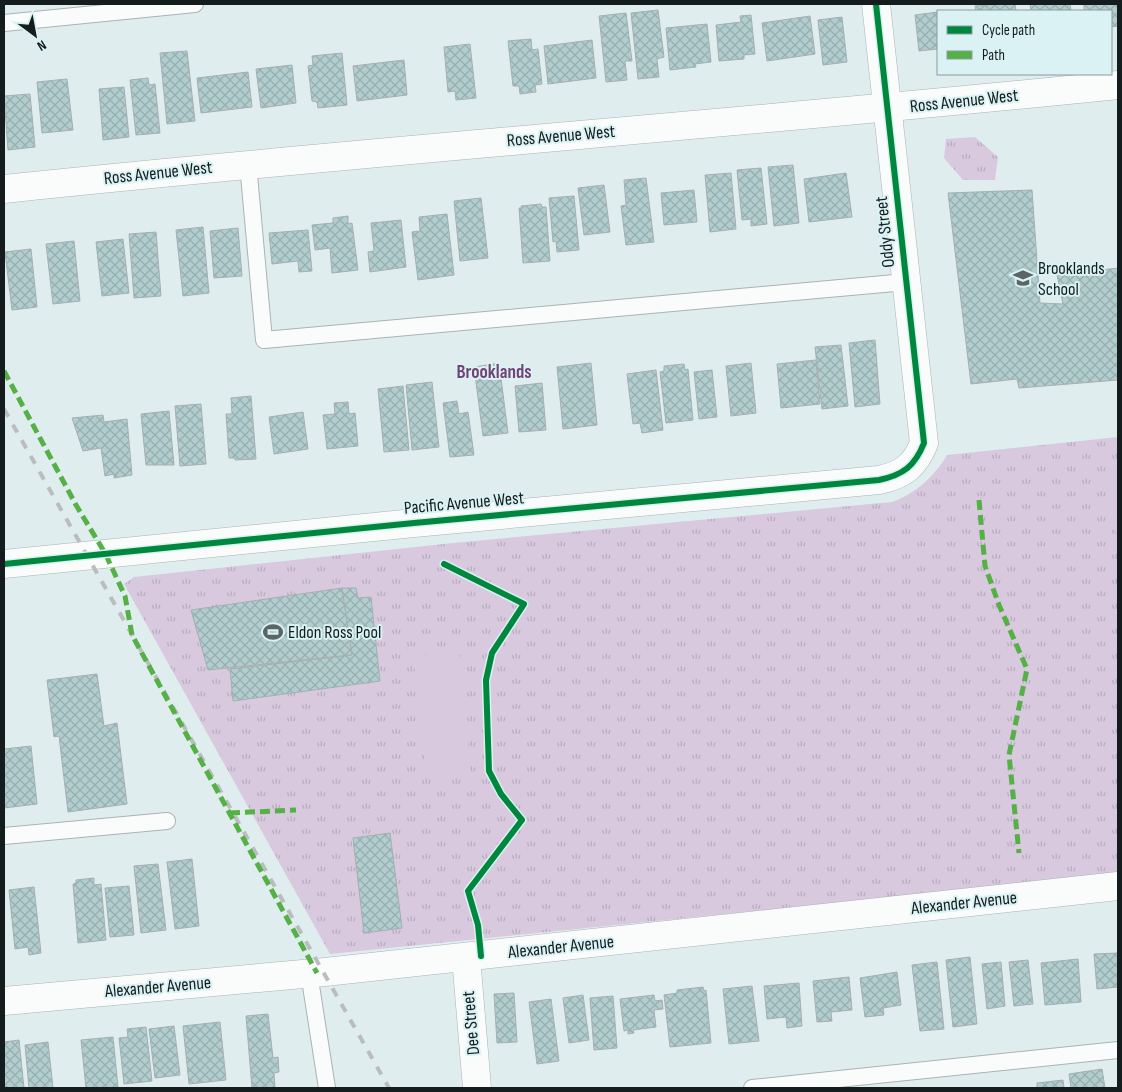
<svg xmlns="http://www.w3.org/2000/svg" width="1122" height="1092" viewBox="0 0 1122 1092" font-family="'Sofia Sans Condensed',sans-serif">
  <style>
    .grass { fill: url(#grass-tufts) }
    .pitch { fill: #d8c9df }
    .building { fill: url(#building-cross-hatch); stroke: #a5afb0 }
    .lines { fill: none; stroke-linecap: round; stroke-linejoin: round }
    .service-casing { stroke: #a9b3b4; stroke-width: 18 }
    .minor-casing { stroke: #a9b3b4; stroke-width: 29 }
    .service { stroke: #fafcfc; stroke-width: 16 }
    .minor { stroke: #fafcfc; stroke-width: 28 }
    .rail { stroke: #b9bdbd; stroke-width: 4; stroke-dasharray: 9 9; stroke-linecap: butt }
    .quiet { stroke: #55b145; stroke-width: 5; stroke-dasharray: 10 5; stroke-linecap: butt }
    .cycleway-casing { stroke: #daf2f4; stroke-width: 9 }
    .cycleway { stroke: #00873e; stroke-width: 6 }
    .labels { text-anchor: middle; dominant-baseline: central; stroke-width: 4; stroke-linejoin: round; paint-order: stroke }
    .street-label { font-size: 18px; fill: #141c1d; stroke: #daf2f4 }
    .poi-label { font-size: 18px; fill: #141c1d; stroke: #daf2f4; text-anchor: start }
    .neighbourhood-label { font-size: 19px; font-weight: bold; fill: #734275; stroke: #daf2f4 }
  </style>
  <defs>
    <pattern id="grass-tufts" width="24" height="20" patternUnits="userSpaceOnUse" patternTransform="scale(1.25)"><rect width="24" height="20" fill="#d8c9df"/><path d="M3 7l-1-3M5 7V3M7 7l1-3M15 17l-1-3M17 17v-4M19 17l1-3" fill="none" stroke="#b8acbf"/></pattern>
    <pattern id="building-cross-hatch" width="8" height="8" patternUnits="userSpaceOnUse" patternTransform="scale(1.25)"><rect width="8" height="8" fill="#b1cdce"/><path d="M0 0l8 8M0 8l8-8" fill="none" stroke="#97afb0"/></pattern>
  </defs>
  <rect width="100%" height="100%" fill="#e0edee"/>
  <!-- grass -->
  <g class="grass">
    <path d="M 975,137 L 998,157 L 995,180 L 963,180 L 944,158 L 946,139 Z"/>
    <path d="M 1118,437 L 1118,874 L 330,954 L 124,584 L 134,577 L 453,543 L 892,502 C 915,494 935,476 947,455 Z"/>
  </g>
  <!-- pitch -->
  <g class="pitch">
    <path d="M 1118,465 L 1118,536 L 1110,518 L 1109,466 Z"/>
    <path d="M 459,650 L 471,772 L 427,776 L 413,656 Z"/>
  </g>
  <!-- building -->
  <g class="building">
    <path d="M 999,4 L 1015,4 L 1016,11 L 976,11 L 975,6 Z"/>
    <path d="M 1030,4 L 1070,4 L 1071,11 L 1031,11 Z"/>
    <path d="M 1084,4 L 1118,4 L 1118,26 L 1111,27 L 1111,11 L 1084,11 Z"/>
    <path d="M 658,10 L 664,57 L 657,59 L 659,77 L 638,79 L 631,13 Z"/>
    <path d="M 938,12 L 938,49 L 919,51 L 915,15 Z"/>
    <path d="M 626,13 L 632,61 L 625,61 L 627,80 L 606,82 L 599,16 Z"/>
    <path d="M 751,15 L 755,54 L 744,55 L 744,59 L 719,61 L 716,25 L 741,22 L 740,16 Z"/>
    <path d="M 810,16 L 815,54 L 767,61 L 762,23 Z"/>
    <path d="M 842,17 L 847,62 L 823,65 L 818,20 Z"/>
    <path d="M 707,24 L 711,62 L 695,64 L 696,67 L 670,70 L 666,28 Z"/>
    <path d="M 531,39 L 532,50 L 538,49 L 542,84 L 535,85 L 536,92 L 520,94 L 519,86 L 513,86 L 508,41 Z"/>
    <path d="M 592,40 L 596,78 L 548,84 L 544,46 Z"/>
    <path d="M 470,44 L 476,98 L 456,100 L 455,91 L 448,92 L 444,47 Z"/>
    <path d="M 187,51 L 195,121 L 167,124 L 160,53 Z"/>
    <path d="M 342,53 L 347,105 L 318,108 L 317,102 L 312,101 L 308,66 L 313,65 L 312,56 Z"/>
    <path d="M 404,60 L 407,95 L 357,101 L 353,66 Z"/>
    <path d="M 292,65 L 296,103 L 261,108 L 256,69 Z"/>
    <path d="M 248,72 L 252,107 L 201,113 L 197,78 Z"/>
    <path d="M 148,78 L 149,85 L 155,84 L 160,133 L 136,135 L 130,80 Z"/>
    <path d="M 67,79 L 73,130 L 42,133 L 37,82 Z"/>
    <path d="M 124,87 L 129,137 L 103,140 L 99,89 Z"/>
    <path d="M 30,94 L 35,147 L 8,150 L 4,96 Z"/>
    <path d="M 793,165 L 799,223 L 774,226 L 768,167 Z"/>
    <path d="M 761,168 L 767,224 L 751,226 L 751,219 L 742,220 L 737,170 Z"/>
    <path d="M 731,173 L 736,229 L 710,232 L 705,175 Z"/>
    <path d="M 846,173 L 852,217 L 809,222 L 804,179 Z"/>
    <path d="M 646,178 L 654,242 L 626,245 L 621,206 L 626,205 L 624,180 Z"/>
    <path d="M 604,185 L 610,232 L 584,235 L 578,188 Z"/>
    <path d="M 694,190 L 697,222 L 664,225 L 661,193 Z"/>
    <path d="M 1032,190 L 1040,303 L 1063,304 L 1057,275 L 1118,268 L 1118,380 L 1019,388 L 1017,379 L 971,384 L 948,193 Z"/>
    <path d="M 574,196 L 579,250 L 557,252 L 556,241 L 553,242 L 549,198 Z"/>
    <path d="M 481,198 L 488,258 L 460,261 L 454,201 Z"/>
    <path d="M 541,204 L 542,207 L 546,207 L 550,261 L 523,263 L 519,208 L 522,208 L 521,206 Z"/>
    <path d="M 447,214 L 454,275 L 418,280 L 412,232 L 420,231 L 419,217 Z"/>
    <path d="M 348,216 L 348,224 L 352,223 L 358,270 L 332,273 L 330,248 L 315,250 L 312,225 L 333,223 L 333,218 Z"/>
    <path d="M 401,220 L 406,267 L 370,272 L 368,252 L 374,251 L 371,223 Z"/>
    <path d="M 203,227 L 209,293 L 183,296 L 176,230 Z"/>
    <path d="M 238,228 L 242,276 L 214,278 L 210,231 Z"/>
    <path d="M 308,230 L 312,271 L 299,272 L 298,261 L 272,264 L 269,233 Z"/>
    <path d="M 156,232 L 161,296 L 134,298 L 129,234 Z"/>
    <path d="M 123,239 L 129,293 L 102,296 L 96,242 Z"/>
    <path d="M 74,241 L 80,301 L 53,304 L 46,244 Z"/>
    <path d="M 31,249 L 37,307 L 12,310 L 5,252 Z"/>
    <path d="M 875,340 L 880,404 L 855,407 L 849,343 Z"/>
    <path d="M 841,345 L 848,406 L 822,409 L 815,347 Z"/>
    <path d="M 816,360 L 820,404 L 781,408 L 777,364 Z"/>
    <path d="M 499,363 L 508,433 L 483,436 L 474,367 Z"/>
    <path d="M 591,363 L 597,425 L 563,429 L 557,367 Z"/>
    <path d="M 751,363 L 756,413 L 731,416 L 726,366 Z"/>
    <path d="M 684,364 L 685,370 L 688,369 L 693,420 L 666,423 L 660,372 L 664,371 L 664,366 Z"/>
    <path d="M 656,370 L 663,430 L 642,433 L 640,423 L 633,424 L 627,374 Z"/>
    <path d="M 712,370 L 717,417 L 699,419 L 694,372 Z"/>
    <path d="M 432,382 L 439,447 L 412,450 L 406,385 Z"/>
    <path d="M 542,383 L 546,430 L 519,432 L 515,386 Z"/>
    <path d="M 403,386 L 409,450 L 384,452 L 378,389 Z"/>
    <path d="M 251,396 L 256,459 L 235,460 L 235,458 L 229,458 L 226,414 L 232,414 L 231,398 Z"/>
    <path d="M 457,401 L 459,414 L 468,412 L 474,455 L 450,457 L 443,403 Z"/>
    <path d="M 348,402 L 349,414 L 355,413 L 358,446 L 327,449 L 323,415 L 335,414 L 334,403 Z"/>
    <path d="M 201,404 L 206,464 L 180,466 L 175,406 Z"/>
    <path d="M 169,411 L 174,465 L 146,465 L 141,414 Z"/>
    <path d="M 303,412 L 308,449 L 274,454 L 269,417 Z"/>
    <path d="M 103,415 L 104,422 L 127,419 L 132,475 L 114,478 L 114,474 L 105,476 L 101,448 L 83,451 L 72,418 Z"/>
    <path d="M 342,588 L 352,655 L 208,670 L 191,610 Z"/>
    <path d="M 342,588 L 356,588 L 358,598 L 371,597 L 380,681 L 233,701 L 230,669 L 352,655 Z"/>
    <path d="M 97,674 L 104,726 L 117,723 L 127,804 L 68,812 L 59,736 L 54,737 L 47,680 Z"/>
    <path d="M 31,746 L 37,804 L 4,808 L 4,749 Z"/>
    <path d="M 390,833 L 402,928 L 364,933 L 353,838 Z"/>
    <path d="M 192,859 L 199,926 L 175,929 L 167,862 Z"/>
    <path d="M 158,864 L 166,930 L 141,933 L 134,866 Z"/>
    <path d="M 94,878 L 94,885 L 101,884 L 106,940 L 78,943 L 73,884 L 76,883 L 76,880 Z"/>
    <path d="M 129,886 L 134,935 L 110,937 L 105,888 Z"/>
    <path d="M 34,887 L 41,953 L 29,955 L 28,947 L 15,949 L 9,890 Z"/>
    <path d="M 1118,953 L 1118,987 L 1097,989 L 1094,954 Z"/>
    <path d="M 970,957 L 977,1024 L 953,1027 L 946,960 Z"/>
    <path d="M 1078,959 L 1081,1002 L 1045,1005 L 1041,963 Z"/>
    <path d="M 1028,960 L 1033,1004 L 1014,1006 L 1009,962 Z"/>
    <path d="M 937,962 L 944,1029 L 920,1031 L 912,965 Z"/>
    <path d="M 1001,962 L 1005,1006 L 987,1009 L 982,964 Z"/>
    <path d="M 897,972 L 901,1005 L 883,1008 L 884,1015 L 865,1017 L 860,978 Z"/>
    <path d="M 849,977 L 852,1010 L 831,1012 L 832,1021 L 817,1022 L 813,981 Z"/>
    <path d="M 799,983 L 802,1026 L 787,1028 L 786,1017 L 767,1019 L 764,986 Z"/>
    <path d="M 752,986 L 759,1041 L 729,1044 L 723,989 Z"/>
    <path d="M 703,987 L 704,991 L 706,990 L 711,1043 L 670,1047 L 664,995 L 677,993 L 677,990 Z"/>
    <path d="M 514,993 L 517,1042 L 497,1043 L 494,994 Z"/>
    <path d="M 583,995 L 589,1040 L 569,1043 L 563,998 Z"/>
    <path d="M 654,995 L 655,1001 L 662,1000 L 663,1009 L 654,1010 L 656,1027 L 633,1030 L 634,1033 L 628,1034 L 628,1030 L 624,1031 L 620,999 Z"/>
    <path d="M 613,996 L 617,1048 L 594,1050 L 590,998 Z"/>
    <path d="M 551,999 L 559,1061 L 537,1064 L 529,1002 Z"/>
    <path d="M 268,1014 L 273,1058 L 278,1057 L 279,1072 L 274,1073 L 275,1088 L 252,1088 L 246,1016 Z"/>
    <path d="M 220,1022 L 226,1080 L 189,1084 L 183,1026 Z"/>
    <path d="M 174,1026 L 180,1075 L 155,1078 L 149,1029 Z"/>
    <path d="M 146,1027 L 152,1081 L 124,1084 L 119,1038 L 128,1037 L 127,1029 Z"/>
    <path d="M 113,1037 L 118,1087 L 86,1088 L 81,1040 Z"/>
    <path d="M 19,1040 L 24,1088 L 4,1088 L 4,1042 Z"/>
    <path d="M 48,1042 L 53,1088 L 29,1088 L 25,1045 Z"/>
    <path d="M 1102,1069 L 1105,1088 L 1071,1088 L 1069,1074 Z"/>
    <path d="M 1063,1080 L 1064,1088 L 1037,1088 L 1037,1083 Z"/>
  </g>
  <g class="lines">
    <defs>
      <g id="service">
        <path d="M 4,23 L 195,4"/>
        <path d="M 248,164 L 264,340 L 906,282"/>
        <path d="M 4,836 L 167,821"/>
        <path d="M 309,973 L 327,1088"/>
        <path d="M 752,1088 L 1118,1050"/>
      </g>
      <g id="minor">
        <path d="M 4,189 C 375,150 747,123 1118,85"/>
        <path d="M 4,564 L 414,523 L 879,480 C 903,475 915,466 924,443 L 876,4"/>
        <path d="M 466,957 L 477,1088"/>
        <path d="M 4,1001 L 325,972 L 1118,886"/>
      </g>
    </defs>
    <!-- service casing -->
    <use href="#service" class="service-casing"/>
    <!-- minor casing -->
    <use href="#minor" class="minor-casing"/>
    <!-- service -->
    <use href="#service" class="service"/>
    <!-- minor -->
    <use href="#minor" class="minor"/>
    <!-- rail -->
    <path class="rail" d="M 4,409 L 389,1088"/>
    <!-- quiet -->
    <g class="quiet">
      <path d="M 4,371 L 76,505 L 105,553 L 125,596 L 132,635 L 317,973"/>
      <path d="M 979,500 L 985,566 L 999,605 L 1027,669 L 1009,755 L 1019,853"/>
      <path d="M 230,813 L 296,810"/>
    </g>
    <defs>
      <g id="cycleway">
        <path d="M 4,564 L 414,523 L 879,480 C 903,475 915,466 924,443 L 876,4"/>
        <path d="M 444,564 L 524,604 L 492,653 L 486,680 L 489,771 L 501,794 L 522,820 L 468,891 L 478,925 L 481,956"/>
      </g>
    </defs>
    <!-- cycleway casing -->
    <use href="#cycleway" class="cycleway-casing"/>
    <!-- cycleway -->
    <use href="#cycleway" class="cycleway"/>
  </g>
  <!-- icons -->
  <defs>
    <symbol id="school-bare" viewBox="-9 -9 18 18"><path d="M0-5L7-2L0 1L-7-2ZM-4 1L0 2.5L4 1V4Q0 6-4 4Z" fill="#5b6566" stroke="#daf2f4" stroke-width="2.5" paint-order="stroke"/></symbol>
    <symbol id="stadium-bare" viewBox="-9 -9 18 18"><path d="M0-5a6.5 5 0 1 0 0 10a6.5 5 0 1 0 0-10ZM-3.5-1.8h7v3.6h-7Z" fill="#5b6566" stroke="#daf2f4" stroke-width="2.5" paint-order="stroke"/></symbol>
  </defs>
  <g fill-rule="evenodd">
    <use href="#school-bare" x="1009" y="264" width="28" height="28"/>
    <use href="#stadium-bare" x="259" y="618" width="28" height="28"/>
  </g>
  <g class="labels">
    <!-- street labels -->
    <g class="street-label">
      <text transform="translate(964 101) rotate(-6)">Ross Avenue West</text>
      <text transform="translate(561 136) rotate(-5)">Ross Avenue West</text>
      <text transform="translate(158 173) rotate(-6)">Ross Avenue West</text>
      <text transform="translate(885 232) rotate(-96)">Oddy Street</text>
      <text transform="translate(464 503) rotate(-5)">Pacific Avenue West</text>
      <text transform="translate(964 903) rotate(-6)">Alexander Avenue</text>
      <text transform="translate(561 947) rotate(-6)">Alexander Avenue</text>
      <text transform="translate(158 987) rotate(-5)">Alexander Avenue</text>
      <text transform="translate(471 1023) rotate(-95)">Dee Street</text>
    </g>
    <!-- poi labels -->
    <g class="poi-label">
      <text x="1038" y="268">Brooklands<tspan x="1038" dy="21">School</tspan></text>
      <text x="288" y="632">Eldon Ross Pool</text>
    </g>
    <!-- neighbourhood labels -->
    <g class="neighbourhood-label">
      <text x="494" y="372">Brooklands</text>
    </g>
  </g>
  <!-- border -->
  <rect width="1122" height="1092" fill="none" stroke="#141c1d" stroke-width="10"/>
  <!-- legend -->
  <rect x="937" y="10" width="175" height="65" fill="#daf2f4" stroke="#8b9c9e"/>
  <rect x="947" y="26" width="25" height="8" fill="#00873e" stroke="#8b9c9e"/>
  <text x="982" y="35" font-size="15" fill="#141c1d">Cycle path</text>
  <rect x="947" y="51" width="25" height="8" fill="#55b145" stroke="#8b9c9e"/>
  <text x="982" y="60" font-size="15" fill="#141c1d">Path</text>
  <!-- north arrow -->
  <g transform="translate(35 35) rotate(148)" stroke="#daf2f4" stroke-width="4" paint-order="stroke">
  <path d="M0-4L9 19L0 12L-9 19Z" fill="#141c1d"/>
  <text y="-8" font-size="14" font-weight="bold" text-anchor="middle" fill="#141c1d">N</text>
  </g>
</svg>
